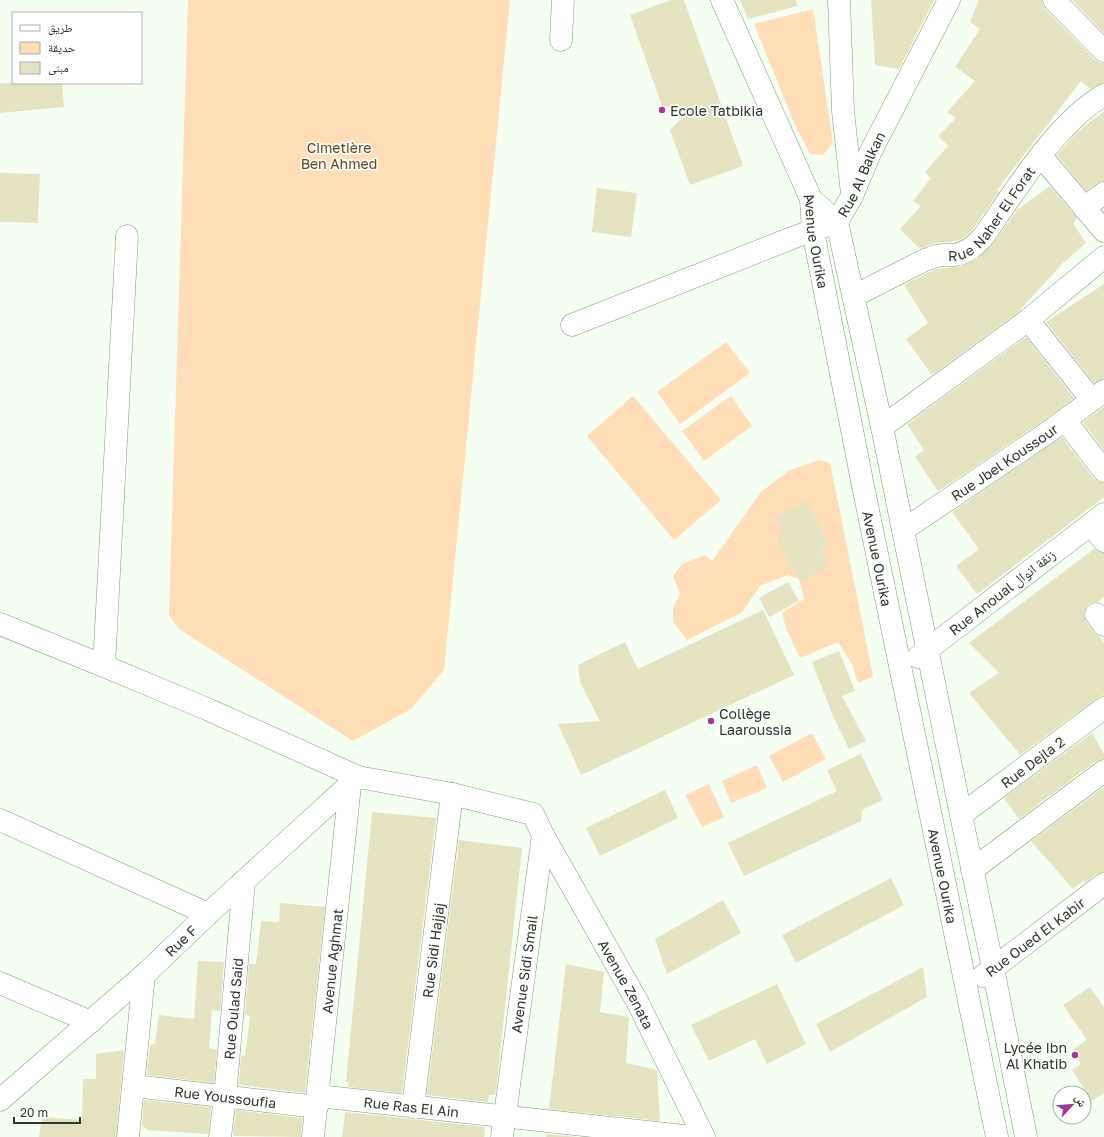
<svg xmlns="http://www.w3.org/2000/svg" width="1104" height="1137" viewBox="0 0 1104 1137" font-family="'Golos Text','Noto Naskh Arabic',sans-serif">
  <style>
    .green { fill: #feddb7 }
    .building { fill: #e5e3bf }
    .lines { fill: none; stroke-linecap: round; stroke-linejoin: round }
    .minor-casing { stroke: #84997d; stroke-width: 23 }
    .minor { stroke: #fff; stroke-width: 22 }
    .poi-dot { fill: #a3399b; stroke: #fff; stroke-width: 1.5 }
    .labels { text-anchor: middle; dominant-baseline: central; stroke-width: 3.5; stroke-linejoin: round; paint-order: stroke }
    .poi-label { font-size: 14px; fill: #2d362a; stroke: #fff; text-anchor: start }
    .park-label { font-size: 14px; fill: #67430f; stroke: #fff }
    .street-label { font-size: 14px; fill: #2d362a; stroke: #fff }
  </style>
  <rect width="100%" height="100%" fill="#f4fef1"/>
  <!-- green -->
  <g class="green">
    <path d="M 188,0 L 510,0 L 444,670 L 411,709 L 353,741 L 179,629 L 169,615 Z"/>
    <path d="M 813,9 L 833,143 L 823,155 L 810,154 L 795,125 L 754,24 Z"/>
    <path d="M 726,342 L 750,373 L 680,424 L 657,392 Z"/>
    <path d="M 633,396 L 721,500 L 674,540 L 587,436 Z"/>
    <path d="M 731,396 L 752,426 L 704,461 L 682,431 Z"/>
    <path d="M 819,460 L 830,463 L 873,676 L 858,683 L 852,664 L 838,642 L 800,658 L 786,628 L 782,613 L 804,599 L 799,579 L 787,575 L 760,586 L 742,612 L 687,640 L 673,622 L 673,608 L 680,594 L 673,576 L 682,564 L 705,555 L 712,561 L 761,492 L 788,471 Z"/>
    <path d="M 812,733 L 826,759 L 783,782 L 769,756 Z"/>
    <path d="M 757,765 L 767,788 L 731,803 L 722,781 Z"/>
    <path d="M 709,784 L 724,817 L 702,827 L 685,795 Z"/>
  </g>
  <!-- building -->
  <g class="building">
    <path d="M 671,0 L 684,0 L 743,166 L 690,185 L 670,130 L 689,111 L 662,106 L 630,15 Z"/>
    <path d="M 740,0 L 796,0 L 797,6 L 748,19 Z"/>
    <path d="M 871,0 L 934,0 L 899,69 L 875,65 Z"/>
    <path d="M 979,0 L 1042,0 L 1042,3 L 1045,9 L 1095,60 L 1100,63 L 1104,63 L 1104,83 L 1097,85 L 1090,89 L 1081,81 L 997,190 L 999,192 L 973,229 L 968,234 L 958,241 L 936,243 L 920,249 L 900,229 L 921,206 L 913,201 L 931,178 L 925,172 L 948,146 L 938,136 L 956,118 L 947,112 L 975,81 L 955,67 L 980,29 L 970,22 Z"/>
    <path d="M 1072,0 L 1104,0 L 1104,33 Z"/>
    <path d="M 0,83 L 62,83 L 64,107 L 0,113 Z"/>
    <path d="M 1104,111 L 1104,181 L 1097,183 L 1086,191 L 1057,155 L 1077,132 Z"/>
    <path d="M 0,173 L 40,174 L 38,223 L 0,222 Z"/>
    <path d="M 1050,186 L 1077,218 L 1073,223 L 1086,243 L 1063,263 L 1018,312 L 932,375 L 906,339 L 928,323 L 904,285 L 936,269 L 961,266 L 977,259 L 992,245 L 1017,210 Z"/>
    <path d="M 597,188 L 637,193 L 631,237 L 592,232 Z"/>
    <path d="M 1104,284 L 1104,379 L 1094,383 L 1046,322 Z"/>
    <path d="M 1026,337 L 1074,398 L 1040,423 L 938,491 L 915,457 L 924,450 L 907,424 Z"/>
    <path d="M 1104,407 L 1104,450 L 1083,422 Z"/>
    <path d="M 1062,437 L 1094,479 L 1099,482 L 1104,483 L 1104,497 L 977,594 L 956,566 L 979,549 L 952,512 Z"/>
    <path d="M 806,500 L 829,545 L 820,550 L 828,567 L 801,581 L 777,541 L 782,531 L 775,517 Z"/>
    <path d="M 1094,549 L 1099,552 L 1104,553 L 1104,597 L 1098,602 L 1094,602 L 1088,604 L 1085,609 L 1084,615 L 1086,621 L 1094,632 L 1100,637 L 1104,642 L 1104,695 L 1097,698 L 1020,755 L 969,693 L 999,673 L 969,643 Z"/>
    <path d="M 788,582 L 799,601 L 769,617 L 759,598 Z"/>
    <path d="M 763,610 L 794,675 L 581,775 L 558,724 L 600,721 L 580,682 L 578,665 L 625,642 L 638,669 Z"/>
    <path d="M 839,651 L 855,691 L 842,696 L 866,741 L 849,749 L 833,716 L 812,662 Z"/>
    <path d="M 1092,733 L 1104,754 L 1104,759 L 1096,761 L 1019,819 L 1004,798 Z"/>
    <path d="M 861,754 L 883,800 L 862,810 L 861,821 L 744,876 L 728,843 L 837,791 L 827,770 Z"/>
    <path d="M 1104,787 L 1104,872 L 1096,874 L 1085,883 L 1084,880 L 1073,889 L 1031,841 Z"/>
    <path d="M 665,790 L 678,818 L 600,856 L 586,828 Z"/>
    <path d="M 372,812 L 436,818 L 402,1093 L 348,1087 L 349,1082 L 346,1082 Z"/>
    <path d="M 459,840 L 522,848 L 497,1082 L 495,1095 L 489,1095 L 488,1102 L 427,1095 Z"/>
    <path d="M 891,878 L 904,905 L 796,963 L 782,935 Z"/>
    <path d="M 723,900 L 741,933 L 667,974 L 655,939 Z"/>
    <path d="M 280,903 L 325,907 L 305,1093 L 239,1085 L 241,1055 L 245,1056 L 250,1016 L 245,1015 L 249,964 L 256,964 L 261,921 L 279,922 Z"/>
    <path d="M 198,961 L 224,962 L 220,1011 L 212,1010 L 209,1048 L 217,1050 L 214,1083 L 147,1075 L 150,1045 L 155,1044 L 159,1015 L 194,1019 Z"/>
    <path d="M 566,964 L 604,972 L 600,1012 L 629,1017 L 626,1063 L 657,1070 L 660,1121 L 549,1109 Z"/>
    <path d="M 923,967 L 927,997 L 830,1052 L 816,1024 Z"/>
    <path d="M 777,984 L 806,1044 L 767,1064 L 755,1039 L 709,1061 L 691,1025 Z"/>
    <path d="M 1090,987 L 1104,1007 L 1104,1093 L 1092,1101 L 1072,1070 L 1081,1064 L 1072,1050 L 1087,1040 L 1063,1005 Z"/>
    <path d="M 124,1050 L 116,1137 L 39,1137 L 42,1117 L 82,1120 L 83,1079 L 96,1079 L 96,1054 Z"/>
    <path d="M 144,1100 L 211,1107 L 208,1134 L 147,1130 L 142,1125 Z"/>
    <path d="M 236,1110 L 302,1118 L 301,1137 L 233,1136 Z"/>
    <path d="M 345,1112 L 485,1127 L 484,1137 L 342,1137 Z"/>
    <path d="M 546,1134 L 578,1137 L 546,1137 Z"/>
  </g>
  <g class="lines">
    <defs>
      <g id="minor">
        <path id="s1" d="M 722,0 L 811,199 L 813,231 L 863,486 L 997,1137"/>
        <path d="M 839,0 L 843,111 L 852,194"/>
        <path d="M 1054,0 L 1104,51"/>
        <path d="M 561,40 L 563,0"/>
        <path d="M 1041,156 L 1104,231"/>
        <path d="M 811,199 L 837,222 L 882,427 L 961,815 L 993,968 L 1026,1137"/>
        <path d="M 1084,208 L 1104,193"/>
        <path id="s2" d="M 854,296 L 925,260 C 931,258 937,255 944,255 C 947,255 950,255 953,255 C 966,254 975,246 983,237 C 1016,190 1055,124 1104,95"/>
        <path d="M 1028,320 L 1092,400"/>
        <path id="s3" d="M 572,325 L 792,238 L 837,222 L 852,196 L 870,153 L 949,0"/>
        <path d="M 1065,420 L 1104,471"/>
        <path d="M 882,427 L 1028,320 L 1104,257"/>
        <path d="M 1091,524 L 1104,541"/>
        <path id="s4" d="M 903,530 L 1047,433 L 1104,391"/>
        <path d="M 1096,614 L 1104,625"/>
        <path d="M 0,624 L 104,666 L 207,709 L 358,777 L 452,794 L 533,814 L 543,835 L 502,1137"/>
        <path d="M 918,657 L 1104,514"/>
        <path d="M 104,666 L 127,236"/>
        <path id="s5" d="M 961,815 L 1104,708"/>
        <path d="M 0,820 L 208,914"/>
        <path id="s6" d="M 543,835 L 637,1001 L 704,1137"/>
        <path d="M 972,870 L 1104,771"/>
        <path id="s7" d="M 983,976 L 1104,884"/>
        <path d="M 0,983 L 91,1022"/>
        <path id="s8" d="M 134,1086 L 317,1107"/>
        <path id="s9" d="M 318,1096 L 693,1137"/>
        <path id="s10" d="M 0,1100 L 144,975 L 208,914 L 358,777"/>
        <path id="s11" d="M 413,1107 L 452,794"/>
        <path d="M 128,1137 L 144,975"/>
        <path id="s12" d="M 220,1137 L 225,1097 L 244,881"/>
        <path id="s13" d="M 313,1137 L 350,785"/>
      </g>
    </defs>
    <!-- minor casing -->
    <use href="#minor" class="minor-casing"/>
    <!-- minor -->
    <use href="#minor" class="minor"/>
  </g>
  <!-- markers -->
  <g class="poi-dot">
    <circle cx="662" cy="110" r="4"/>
    <circle cx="711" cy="721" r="4"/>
    <circle cx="1075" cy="1055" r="4"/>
  </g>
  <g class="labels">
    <!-- poi labels -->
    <g class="poi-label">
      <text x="670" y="110">Ecole Tatbikia</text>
      <text x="719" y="713">Collège<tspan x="719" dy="16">Laaroussia</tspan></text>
      <text x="1067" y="1047" text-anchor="end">Lycée Ibn<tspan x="1067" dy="16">Al Khatib</tspan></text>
    </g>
    <!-- park labels -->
    <g class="park-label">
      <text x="339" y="147">Cimetière<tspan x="339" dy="16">Ben Ahmed</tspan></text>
    </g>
    <!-- street labels -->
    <g class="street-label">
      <text stroke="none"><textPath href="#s3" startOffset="338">Rue Al Balkan</textPath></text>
      <text stroke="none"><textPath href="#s2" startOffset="166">Rue Naher El Forat</textPath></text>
      <text stroke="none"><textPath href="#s1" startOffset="260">Avenue Ourika</textPath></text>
      <text stroke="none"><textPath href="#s4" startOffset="122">Rue Jbel Koussour</textPath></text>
      <text stroke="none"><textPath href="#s1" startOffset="584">Avenue Ourika</textPath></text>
      <text transform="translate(1002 592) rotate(-38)">Rue Anoual زنقة انوال</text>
      <text stroke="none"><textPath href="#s5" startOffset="89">Rue Dejla 2</textPath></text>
      <text stroke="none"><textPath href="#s1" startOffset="908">Avenue Ourika</textPath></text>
      <text stroke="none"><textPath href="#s7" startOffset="65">Rue Oued El Kabir</textPath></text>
      <text stroke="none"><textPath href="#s10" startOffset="241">Rue F</textPath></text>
      <text stroke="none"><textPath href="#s11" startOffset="158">Rue Sidi Hajjaj</textPath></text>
      <text stroke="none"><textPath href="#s13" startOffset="177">Avenue Aghmat</textPath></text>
      <text transform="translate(524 974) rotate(-82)">Avenue Sidi Smail</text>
      <text stroke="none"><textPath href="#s6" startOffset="171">Avenue Zenata</textPath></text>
      <text stroke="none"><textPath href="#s12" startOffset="129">Rue Oulad Said</textPath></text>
      <text stroke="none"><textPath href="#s8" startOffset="92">Rue Youssoufia</textPath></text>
      <text stroke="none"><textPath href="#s9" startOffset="94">Rue Ras El Ain</textPath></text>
    </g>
  </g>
  <!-- legend -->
  <rect x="12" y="12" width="130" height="72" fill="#ffffff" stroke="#abafaa"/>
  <rect x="20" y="25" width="20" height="6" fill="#ffffff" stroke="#abafaa"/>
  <text x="48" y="32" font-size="12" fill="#2d362a">طريق</text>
  <rect x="20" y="42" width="20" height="12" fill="#feddb7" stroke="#abafaa"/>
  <text x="48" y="52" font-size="12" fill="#2d362a">حديقة</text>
  <rect x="20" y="62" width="20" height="12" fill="#e5e3bf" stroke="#abafaa"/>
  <text x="48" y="72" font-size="12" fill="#2d362a">مبنى</text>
  <!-- north arrow -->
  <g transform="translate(1072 1105) rotate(64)"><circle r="19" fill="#ffffff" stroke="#abafaa"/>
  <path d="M0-3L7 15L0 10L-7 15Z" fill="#a3399b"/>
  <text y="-6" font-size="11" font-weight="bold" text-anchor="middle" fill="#2d362a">ش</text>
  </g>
  <!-- scale -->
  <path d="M14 1117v6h66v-6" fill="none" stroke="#2d362a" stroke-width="2"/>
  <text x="20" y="1117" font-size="12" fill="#2d362a" stroke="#ffffff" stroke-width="3" paint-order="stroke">20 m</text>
</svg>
